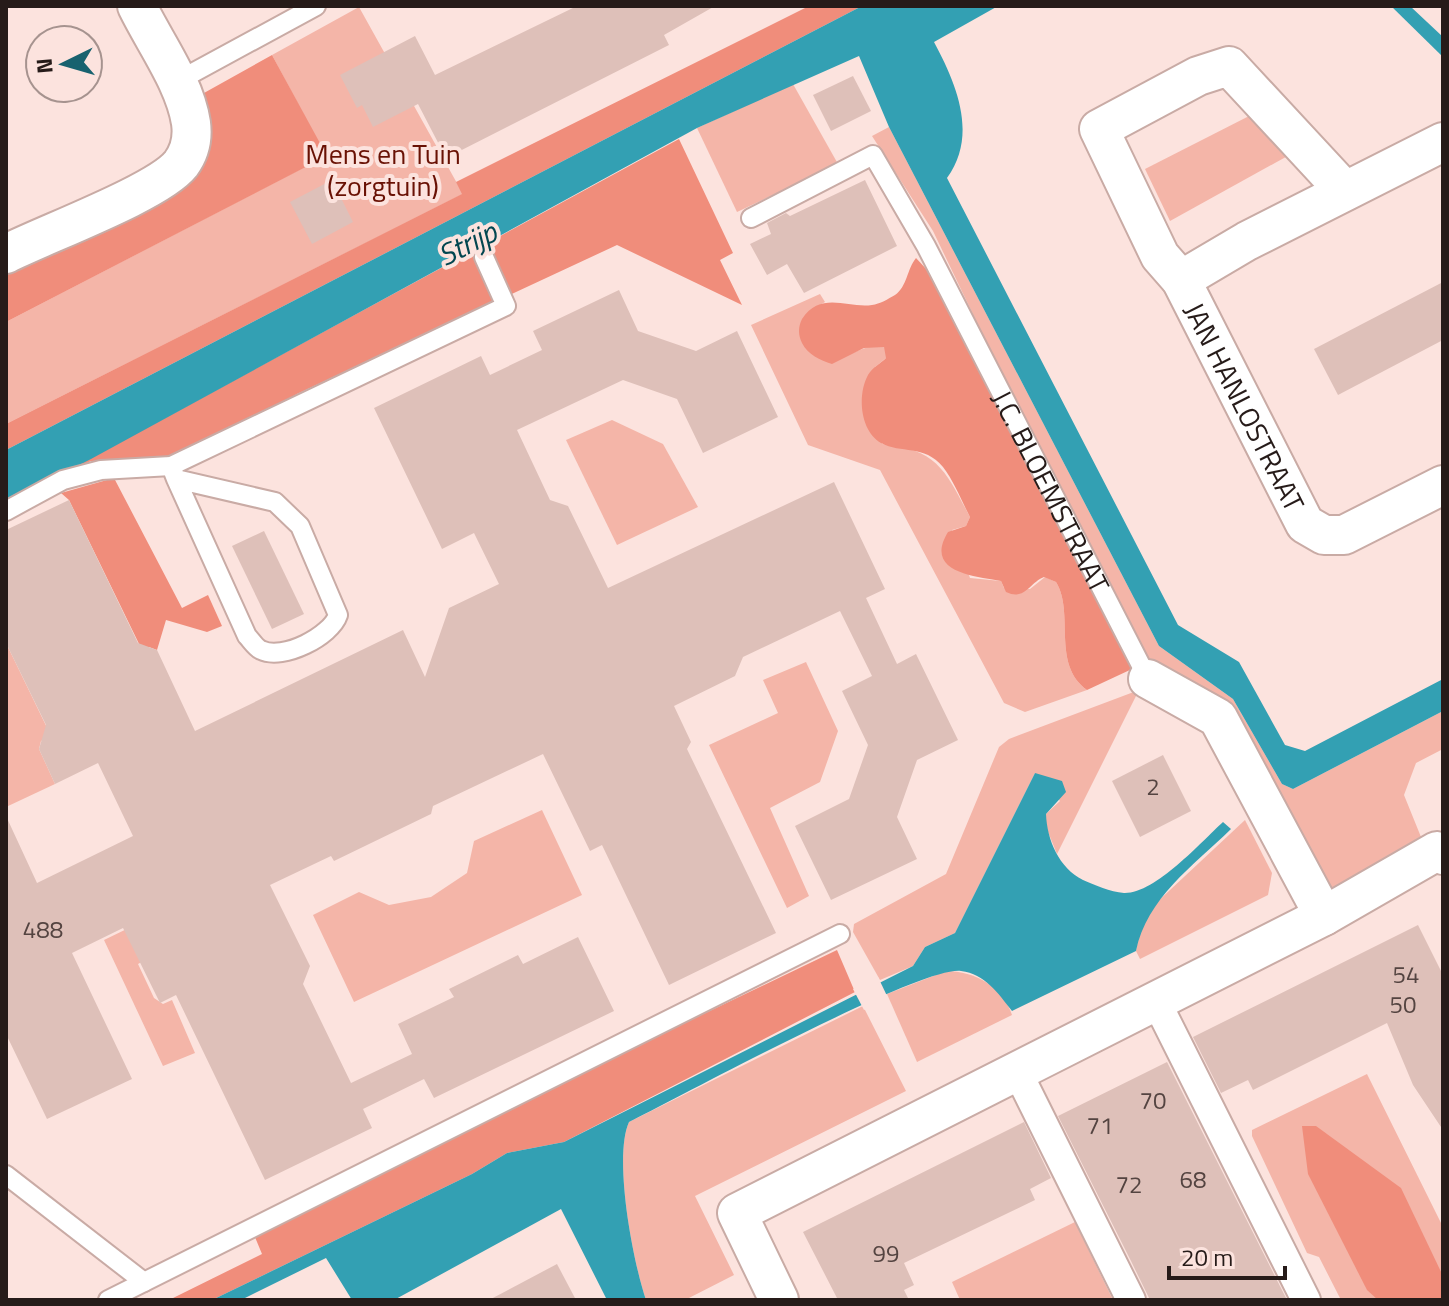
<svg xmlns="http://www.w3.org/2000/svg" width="1449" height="1306" viewBox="0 0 1449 1306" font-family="'Titillium Web',sans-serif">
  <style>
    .green { fill: #f4b5a8 }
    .forest { fill: #f08d7b }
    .water { fill: #33a0b3 }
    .pier { fill: #fce3de }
    .building { fill: #dec0b9 }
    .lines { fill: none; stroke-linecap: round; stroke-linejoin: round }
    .service-casing { stroke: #c9aba5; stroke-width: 22 }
    .pedestrian-casing { stroke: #c9aba5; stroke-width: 32 }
    .minor-casing { stroke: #c9aba5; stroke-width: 42 }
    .service { stroke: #fff; stroke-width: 18 }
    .pedestrian { stroke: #fff; stroke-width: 28 }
    .minor { stroke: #fff; stroke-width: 38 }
    .labels { text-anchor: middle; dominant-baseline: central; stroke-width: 8; stroke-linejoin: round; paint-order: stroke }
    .number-label { font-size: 24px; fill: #544441 }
    .park-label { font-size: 28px; fill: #691104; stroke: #fce3de }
    .street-label { font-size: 28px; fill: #261b19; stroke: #fce3de }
    .water-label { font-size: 30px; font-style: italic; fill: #034650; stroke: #fce3de }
  </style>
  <rect width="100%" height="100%" fill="#fce3de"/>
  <!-- green -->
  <g class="green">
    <path d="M 359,7 L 463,194 L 6,424 L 6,322 L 326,156 L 272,55 Z"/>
    <path d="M 793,84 L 838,164 L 737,212 L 697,128 Z"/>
    <path d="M 1255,113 L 1293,153 L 1170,221 L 1145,169 Z"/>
    <path d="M 889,127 L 1159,646 L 1233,699 L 1282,784 L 1293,789 L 1443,711 L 1443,749 L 1416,763 L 1404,795 L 1421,837 L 1324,893 L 1218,718 L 1148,679 L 933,231 L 872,136 Z"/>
    <path d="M 820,294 L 825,302 L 813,309 L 847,355 L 873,345 L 884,347 L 887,352 L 886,358 L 875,367 L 882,444 C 938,449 946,472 970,517 L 966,526 L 952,530 L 970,578 L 1001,581 L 1004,588 L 1030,589 L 1045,577 L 1056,582 C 1075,613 1051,664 1087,690 L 1025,712 L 1004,703 L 880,470 L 808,445 L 751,325 Z"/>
    <path d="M 612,420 L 663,444 L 698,507 L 617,545 L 566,440 Z"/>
    <path d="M 6,643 L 51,736 L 41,741 L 39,749 L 55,784 L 6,807 Z"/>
    <path d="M 806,662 L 838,731 L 820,782 L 770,808 L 809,896 L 787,908 L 709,745 L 778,713 L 763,680 Z"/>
    <path d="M 1139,690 L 1057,854 L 1046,827 L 1046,814 L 1060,801 L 1035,773 L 955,933 L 925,947 L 913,966 L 880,980 L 853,932 L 854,924 L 946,874 L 999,747 L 1009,739 Z"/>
    <path d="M 542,810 L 582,895 L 354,1002 L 313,915 L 359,892 L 389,905 L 431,897 L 467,873 L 474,841 Z"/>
    <path d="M 1245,820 L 1272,873 L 1268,895 L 1140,959 L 1136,951 L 1141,926 L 1155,904 Z"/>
    <path d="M 168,909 L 179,940 L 138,964 L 154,998 L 163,1004 L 172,1000 L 195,1053 L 163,1066 L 104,940 Z"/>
    <path d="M 946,971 C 975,971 1003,987 1012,1015 L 917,1062 L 887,994 Z"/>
    <path d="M 863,1006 L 906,1091 L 695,1196 L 734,1275 L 685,1300 L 646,1300 C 633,1262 613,1157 629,1122 Z"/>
    <path d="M 1367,1074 L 1443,1227 L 1443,1300 L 1341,1300 L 1319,1257 L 1307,1253 L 1252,1136 L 1252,1130 Z"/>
    <path d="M 1075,1222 L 1113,1300 L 960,1300 L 952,1282 Z"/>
  </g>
  <!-- forest -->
  <g class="forest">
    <path d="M 809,6 L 862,6 L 6,450 L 6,424 L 462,194 L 456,182 Z"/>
    <path d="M 272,55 L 327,156 L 6,322 L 6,264 L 166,182 L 195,98 Z"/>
    <path d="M 679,139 L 733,253 L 720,260 L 742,305 L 617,245 L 297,394 L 197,454 L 166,461 L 91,461 L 6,504 Z"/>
    <path d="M 916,258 L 928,271 L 1132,669 L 1087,690 C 1051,664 1075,613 1056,582 L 1044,577 C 1029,583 1025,601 1006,592 L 1001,581 C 976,576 923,573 948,532 L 966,526 L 970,517 C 962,502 954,481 943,467 C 924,444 901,454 881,443 C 860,431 857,395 868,375 C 872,368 881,363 886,358 L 884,347 L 864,348 L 832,364 C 820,360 808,355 802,343 C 798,335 798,327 802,319 C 821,290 849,309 872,305 C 880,304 888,299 895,295 C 907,287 907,269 916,258 Z"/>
    <path d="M 114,478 L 182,608 L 208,595 L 222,626 L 207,632 L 166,620 L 157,650 L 149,647 L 142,650 L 69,500 L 61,493 Z"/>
    <path d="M 837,950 L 855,992 L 564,1142 L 507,1153 L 472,1174 L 212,1300 L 169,1300 L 262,1254 L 252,1230 Z"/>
    <path d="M 1302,1126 L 1316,1126 L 1401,1188 L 1443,1276 L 1443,1300 L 1378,1300 L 1367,1290 L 1308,1174 Z"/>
  </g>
  <!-- water -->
  <g class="water">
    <path d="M 862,6 L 998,6 L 934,42 C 957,85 978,135 947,178 L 1178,625 L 1239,662 L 1285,745 L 1305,751 L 1443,679 L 1443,711 L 1293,789 L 1282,784 L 1233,699 L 1159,646 L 889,127 L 859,56 L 697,128 L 91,459 L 6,502 L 6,450 Z"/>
    <path d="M 1391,6 L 1410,6 L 1443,37 L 1443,57 Z"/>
    <path d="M 1035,773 L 1062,781 L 1066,792 L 1046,814 C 1047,840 1059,868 1083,880 C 1095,885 1110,892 1124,893 C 1155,894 1201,842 1223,822 L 1231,829 C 1193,866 1147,898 1136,951 L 1012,1011 C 998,993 985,974 961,971 C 920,966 682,1096 629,1122 C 613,1157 633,1262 646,1300 L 607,1300 L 561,1209 L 394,1300 L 352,1300 L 326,1258 L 241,1300 L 212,1300 L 472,1174 L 507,1153 L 564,1142 L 913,966 L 925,947 L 955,933 Z"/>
  </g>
  <!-- pier -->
  <path class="pier" d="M 878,977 L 888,998 L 864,1010 L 853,989 Z"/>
  <!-- building -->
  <g class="building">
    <path d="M 577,6 L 715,6 L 664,35 L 669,45 L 446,158 L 418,104 L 373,127 L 362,105 L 357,108 L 340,75 L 415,36 L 435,75 Z"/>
    <path d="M 853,76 L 871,111 L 831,131 L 813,95 Z"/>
    <path d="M 332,180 L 353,222 L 312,244 L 290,202 Z"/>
    <path d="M 865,180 L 897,246 L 804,293 L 787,264 L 767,275 L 750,244 L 771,234 L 767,223 L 786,213 L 790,216 Z"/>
    <path d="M 1443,282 L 1443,340 L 1338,395 L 1314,349 Z"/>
    <path d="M 619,290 L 638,331 L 696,351 L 737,331 L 778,417 L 703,453 L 677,399 L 623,380 L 517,430 L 550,500 L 568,506 L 608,588 L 834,482 L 885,589 L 866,598 L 897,664 L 916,654 L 958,740 L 917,760 L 897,817 L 917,859 L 831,900 L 795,826 L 849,799 L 868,745 L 842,691 L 872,676 L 840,611 L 743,657 L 735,676 L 674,706 L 691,742 L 687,749 L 776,933 L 669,985 L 602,845 L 590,851 L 543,754 L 433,806 L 431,814 L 334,861 L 331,856 L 270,885 L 310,966 L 303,984 L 351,1083 L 412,1054 L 398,1024 L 454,997 L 449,989 L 518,955 L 523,964 L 578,937 L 614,1011 L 434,1098 L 424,1079 L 363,1109 L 372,1128 L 265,1180 L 176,995 L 160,1003 L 123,928 L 72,953 L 132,1079 L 47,1119 L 6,1034 L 6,816 L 37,883 L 133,836 L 98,763 L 55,784 L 39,749 L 46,725 L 6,643 L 6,530 L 69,500 L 138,643 L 157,650 L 195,731 L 403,630 L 425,677 L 449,608 L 499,584 L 474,533 L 442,549 L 374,408 L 481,356 L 490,375 L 542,350 L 533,331 Z"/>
    <path d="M 264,531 L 304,614 L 272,629 L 232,546 Z"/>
    <path d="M 1163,755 L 1191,811 L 1140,837 L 1112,781 Z"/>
    <path d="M 1418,925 L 1443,975 L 1443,1130 L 1413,1085 L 1387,1023 L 1253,1090 L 1248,1080 L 1221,1093 L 1193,1037 Z"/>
    <path d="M 1167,1062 L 1287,1300 L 1150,1300 L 1131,1261 L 1058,1116 Z"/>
    <path d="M 1024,1122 L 1051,1178 L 1030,1189 L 1035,1200 L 904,1263 L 914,1285 L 904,1290 L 909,1300 L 838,1300 L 803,1232 Z"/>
    <path d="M 557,1264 L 576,1300 L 489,1300 Z"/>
  </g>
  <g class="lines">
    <defs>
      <g id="service">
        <path d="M 176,82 L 316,6"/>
        <path id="s1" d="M 751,218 L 873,155 L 926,246 L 1148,679"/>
        <path d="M 171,466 L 176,479 L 247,636 C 251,640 256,648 261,650 C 283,661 331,636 338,615 L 300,526 L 275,502 L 176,479"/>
        <path d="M 6,511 L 63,480 L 101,470 L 171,466 L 506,306 L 484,257"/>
        <path d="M 6,1175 L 144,1282"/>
        <path d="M 108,1300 L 840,934"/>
      </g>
      <g id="pedestrian">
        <path d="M 1156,1001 L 1306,1300"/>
        <path d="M 1017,1071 L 1131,1300"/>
      </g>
      <g id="minor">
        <path id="s2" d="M 1345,191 L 1229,66 L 1198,76 L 1099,129 L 1160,256 L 1181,280 L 1305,524 L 1324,535 L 1344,535 L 1443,485"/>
        <path d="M 6,254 C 45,234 158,193 181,164 C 190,152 193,138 191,123 C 185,83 155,43 137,6"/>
        <path d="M 1181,280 L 1247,241 L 1443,142"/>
        <path d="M 1148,679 L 1218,718 L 1324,916"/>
        <path d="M 779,1300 L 737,1213 L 1324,916 L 1437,851 L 1443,855"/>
      </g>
    </defs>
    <!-- service casing -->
    <use href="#service" class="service-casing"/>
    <!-- pedestrian casing -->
    <use href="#pedestrian" class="pedestrian-casing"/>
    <!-- minor casing -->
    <use href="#minor" class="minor-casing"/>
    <!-- service -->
    <use href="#service" class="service"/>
    <!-- pedestrian -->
    <use href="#pedestrian" class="pedestrian"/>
    <!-- minor -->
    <use href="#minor" class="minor"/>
  </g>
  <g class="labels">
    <!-- number labels -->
    <g class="number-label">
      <text x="1153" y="786">2</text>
      <text x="43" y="929">488</text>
      <text x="1406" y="974">54</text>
      <text x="1403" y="1004">50</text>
      <text x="1153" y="1100">70</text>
      <text x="1100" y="1125">71</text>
      <text x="1193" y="1179">68</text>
      <text x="1129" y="1184">72</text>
      <text x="886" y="1253">99</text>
    </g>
    <!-- park labels -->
    <g class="park-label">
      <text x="383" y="153">Mens en Tuin<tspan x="383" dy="32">(zorgtuin)</tspan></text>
    </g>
    <!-- street labels -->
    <g class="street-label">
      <text stroke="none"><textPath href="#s2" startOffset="630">JAN HANLOSTRAAT</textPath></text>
      <text stroke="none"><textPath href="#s1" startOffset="518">J.C. BLOEMSTRAAT</textPath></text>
    </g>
    <!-- water labels -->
    <g class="water-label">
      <text transform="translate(467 243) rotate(-27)">Strijp</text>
    </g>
  </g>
  <!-- border -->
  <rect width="1449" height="1306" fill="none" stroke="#261b19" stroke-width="16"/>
  <!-- north arrow -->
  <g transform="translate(64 64) rotate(265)"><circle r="38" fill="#fce3de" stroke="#a6938f" stroke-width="2"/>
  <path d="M0-6L14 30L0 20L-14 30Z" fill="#18626f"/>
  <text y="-12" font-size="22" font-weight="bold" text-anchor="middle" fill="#261b19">N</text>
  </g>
  <!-- scale -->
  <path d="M1169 1266v12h116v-12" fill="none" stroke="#261b19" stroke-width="4"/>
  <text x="1181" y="1266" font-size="24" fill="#261b19" stroke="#fce3de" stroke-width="6" paint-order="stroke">20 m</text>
</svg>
